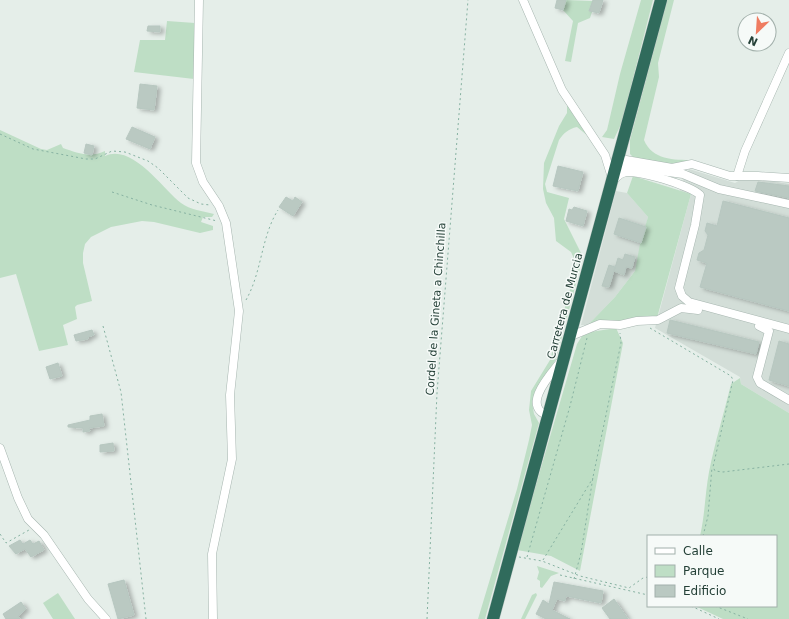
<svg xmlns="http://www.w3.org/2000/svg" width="789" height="619" viewBox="0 0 789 619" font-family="'DejaVu Sans',sans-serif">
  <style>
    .built { fill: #d3ded8 }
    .green { fill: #bedec5 }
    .building { fill: #bac9c2; stroke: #b7c7c0; filter: url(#shadow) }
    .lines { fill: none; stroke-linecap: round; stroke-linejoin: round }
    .minor-casing { stroke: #a7b6b0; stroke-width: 9 }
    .highway-casing { stroke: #c2cac7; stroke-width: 13 }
    .path { stroke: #86b1a1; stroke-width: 1; stroke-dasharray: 2 3; stroke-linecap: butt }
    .minor { stroke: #fff; stroke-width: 8 }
    .highway { stroke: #306b5c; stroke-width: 12 }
    .labels { text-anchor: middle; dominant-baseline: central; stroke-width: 3; stroke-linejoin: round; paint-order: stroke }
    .street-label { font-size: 11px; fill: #244037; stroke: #f6faf8 }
  </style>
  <defs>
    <filter id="shadow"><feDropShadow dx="3.5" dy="2" stdDeviation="2" flood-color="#0004"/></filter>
  </defs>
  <rect width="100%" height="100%" fill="#e5eee9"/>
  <!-- built -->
  <g class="built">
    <path d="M 689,169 L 735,183 L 742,179 L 768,180 L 789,184 L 789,413 L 741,384 L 740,377 L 655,328 L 691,194 L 680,191 L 685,171 L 688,172 Z"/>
    <path d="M 616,191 L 627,193 L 648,217 L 635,271 L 615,297 L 588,325 L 581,325 Z"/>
  </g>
  <!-- green -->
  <g class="green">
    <path d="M 566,0 L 593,1 L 589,11 L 592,12 L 590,18 L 578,23 L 571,62 L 565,61 L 573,21 L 563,10 Z"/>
    <path d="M 641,0 L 653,0 L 622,122 L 614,139 L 602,137 L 607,130 L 620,74 Z"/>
    <path d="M 667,0 L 674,0 L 658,63 L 659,77 L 644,140 C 652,160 674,160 693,160 L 669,166 L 634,158 L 630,154 L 630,140 Z"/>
    <path d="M 167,21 L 195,23 L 194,79 L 134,72 L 140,40 L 165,40 Z"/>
    <path d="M 567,104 L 588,136 L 577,127 C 568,129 564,133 559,140 L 545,184 L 547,192 L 569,198 L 564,219 L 583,257 L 556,359 L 535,393 L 532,402 L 534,414 L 539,423 L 485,619 L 478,619 L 517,489 L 529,440 L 532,425 L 529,410 L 531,391 L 550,360 L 577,265 L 571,252 L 556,241 L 554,218 L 546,203 L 543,189 L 544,163 L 559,126 L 567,113 Z"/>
    <path d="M 0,130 L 41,149 L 47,150 L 61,144 L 63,148 C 77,153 91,158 105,151 L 105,156 C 132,143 163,189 181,203 C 190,210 203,211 214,214 L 212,217 L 203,217 L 201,222 L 213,226 L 213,230 L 200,233 L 154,222 L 142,221 L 111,227 L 91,237 L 85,244 L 83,253 L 83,263 L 92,301 L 77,305 L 75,307 L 77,319 L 63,325 L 68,345 L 39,351 L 16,274 L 0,278 Z"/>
    <path d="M 633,176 L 691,194 L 657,318 L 588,325 L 615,297 L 635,271 L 640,244 L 648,217 L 627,193 Z"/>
    <path d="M 616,328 L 623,343 L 580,571 L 551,556 L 517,550 L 577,344 L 584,333 Z"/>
    <path d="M 740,378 L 741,384 L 789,413 L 789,619 L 723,619 L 695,606 L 776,606 L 776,536 L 700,536 C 705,515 705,493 709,472 C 715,442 724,413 731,384 Z"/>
    <path d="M 537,566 L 559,573 L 551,576 L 542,588 L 540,587 L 540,581 L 537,579 L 539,572 Z"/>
    <path d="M 58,593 L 75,619 L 53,619 L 43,603 Z"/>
    <path d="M 536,593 L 537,595 L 525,619 L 521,619 L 532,595 Z"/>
  </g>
  <!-- building -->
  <g class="building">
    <path d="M 557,0 L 566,0 L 563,10 L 555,8 Z"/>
    <path d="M 593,0 L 603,0 L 599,13 L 589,11 Z"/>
    <path d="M 148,26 L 160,26 L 160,32 L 147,31 Z"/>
    <path d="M 140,84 L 157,86 L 154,110 L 137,108 Z"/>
    <path d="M 132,127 L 155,137 L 150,149 L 126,139 Z"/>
    <path d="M 86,144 L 94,146 L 92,155 L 84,153 Z"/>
    <path d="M 558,166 L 583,172 L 578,191 L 553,186 Z"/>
    <path d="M 758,182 L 789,186 L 789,198 L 755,191 Z"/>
    <path d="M 286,197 L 293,201 L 295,197 L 302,202 L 293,216 L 279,207 Z"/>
    <path d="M 723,201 L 789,218 L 789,311 L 700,287 L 707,263 L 697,260 L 699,253 L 704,250 L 708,235 L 705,231 L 707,223 L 717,226 Z"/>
    <path d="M 574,207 L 587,211 L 583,226 L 566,221 L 569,209 L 572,210 Z"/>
    <path d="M 619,218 L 646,227 L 641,243 L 614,234 Z"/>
    <path d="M 625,254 L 635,257 L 632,268 L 626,267 L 624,275 L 614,271 L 618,258 L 623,260 Z"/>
    <path d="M 609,265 L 615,267 L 609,287 L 602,286 Z"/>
    <path d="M 670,320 L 759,342 L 756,354 L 667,333 Z"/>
    <path d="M 92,330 L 94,335 L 88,337 L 88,339 L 76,341 L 74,335 Z"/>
    <path d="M 779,341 L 789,344 L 789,386 L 769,380 Z"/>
    <path d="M 58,363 L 62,376 L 50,379 L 46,367 Z"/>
    <path d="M 102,414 L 104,426 L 89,428 L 90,431 L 83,432 L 83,428 L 68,427 L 68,425 L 90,420 L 90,416 Z"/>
    <path d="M 113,443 L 114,451 L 100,452 L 100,445 Z"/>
    <path d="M 20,540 L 23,544 L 30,540 L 33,544 L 39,541 L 44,550 L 31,557 L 25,549 L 16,554 L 9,546 Z"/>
    <path d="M 124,580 L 134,615 L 118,619 L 108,584 Z"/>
    <path d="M 554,582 L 603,591 L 601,603 L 566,596 L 565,601 L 557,599 L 552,610 L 570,619 L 546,619 L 536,614 L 543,600 L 549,604 Z"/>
    <path d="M 614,599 L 628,619 L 610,619 L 602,608 Z"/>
    <path d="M 21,602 L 26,609 L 18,616 L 20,619 L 6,619 L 3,614 Z"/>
  </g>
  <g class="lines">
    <defs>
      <g id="minor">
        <path d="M 199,0 L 196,163 L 203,182 L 219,206 L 226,223 L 239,311 L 230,395 L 232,459 L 212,554 L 213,619"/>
        <path d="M 523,0 L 562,90 L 605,155 L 613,181 C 616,178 619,174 623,173 C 634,168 692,186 700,195 L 695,225 L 679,288 L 682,296 L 689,302 L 789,329"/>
        <path d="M 618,164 L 626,160 L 672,168 L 692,164 L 730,176 L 758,176 L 789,178"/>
        <path d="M 617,165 L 683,174 L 719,189 L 789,204"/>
        <path d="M 737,176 L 745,151 L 789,53"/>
        <path d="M 759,326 L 769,331 L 757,377 L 760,383 L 789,400"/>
        <path d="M 571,336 L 600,324 L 620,325 L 637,321 L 658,320 L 681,308 L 698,310"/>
        <path d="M 549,416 C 520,407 550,375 561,361"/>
        <path d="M 0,448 L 18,498 L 28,519 L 44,535 L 88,599 L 106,619"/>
      </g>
      <path id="highway" d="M 493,619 L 661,0"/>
    </defs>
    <!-- minor casing -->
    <use href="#minor" class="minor-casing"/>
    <!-- highway casing -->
    <use href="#highway" class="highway-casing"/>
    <!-- path -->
    <g class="path">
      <path d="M 0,134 L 33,149 L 86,159 L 95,159 L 112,151 L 125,152 L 148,161 L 158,168 L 188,198 L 201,204 L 210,205"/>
      <path d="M 112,192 L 152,205 L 217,221"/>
      <path d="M 246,300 C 262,272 261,237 278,210"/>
      <path d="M 103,326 L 121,392 L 146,619"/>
      <path d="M 650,328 L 731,376 L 733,380 L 713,467 L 715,471 L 723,472 L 789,464"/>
      <path d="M 0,534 L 6,543 L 29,530"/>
      <path d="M 703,536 L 708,516 L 712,467"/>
      <path d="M 519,557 L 542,561 L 580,576 L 629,588 L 643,578 L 648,577"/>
      <path d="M 527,557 L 570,406 L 587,338"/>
      <path d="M 543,560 L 593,478"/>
      <path d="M 560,575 L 648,595"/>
      <path d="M 574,579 L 581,553 L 593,477 L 621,343 L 620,333"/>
      <path d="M 691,606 L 719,619"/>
      <path d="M 715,606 L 748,619"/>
      <path d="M 427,619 L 437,393 L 468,0"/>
    </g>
    <!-- minor -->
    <use href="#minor" class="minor"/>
    <!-- highway -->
    <use href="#highway" class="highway"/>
  </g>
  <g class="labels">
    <!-- street labels -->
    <g class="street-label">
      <text transform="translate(565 306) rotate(-75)">Carretera de Murcia</text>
      <text transform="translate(436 309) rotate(-86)">Cordel de la Gineta a Chinchilla</text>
    </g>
  </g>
  <!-- legend -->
  <rect x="647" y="535" width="130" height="72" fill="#f6faf8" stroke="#a2b0ab"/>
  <rect x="655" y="548" width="20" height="6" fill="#ffffff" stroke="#a2b0ab"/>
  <text x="683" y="555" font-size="12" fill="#244037">Calle</text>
  <rect x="655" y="565" width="20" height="12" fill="#bedec5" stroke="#a2b0ab"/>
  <text x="683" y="575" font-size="12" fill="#244037">Parque</text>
  <rect x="655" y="585" width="20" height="12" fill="#bac9c2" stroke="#a2b0ab"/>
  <text x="683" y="595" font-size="12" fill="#244037">Edificio</text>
  <!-- north arrow -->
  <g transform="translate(757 32) rotate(205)"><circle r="19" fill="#f6faf8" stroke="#a2b0ab"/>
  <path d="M0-3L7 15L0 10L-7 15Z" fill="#ef7c61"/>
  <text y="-6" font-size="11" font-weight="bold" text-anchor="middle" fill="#244037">N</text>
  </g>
</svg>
